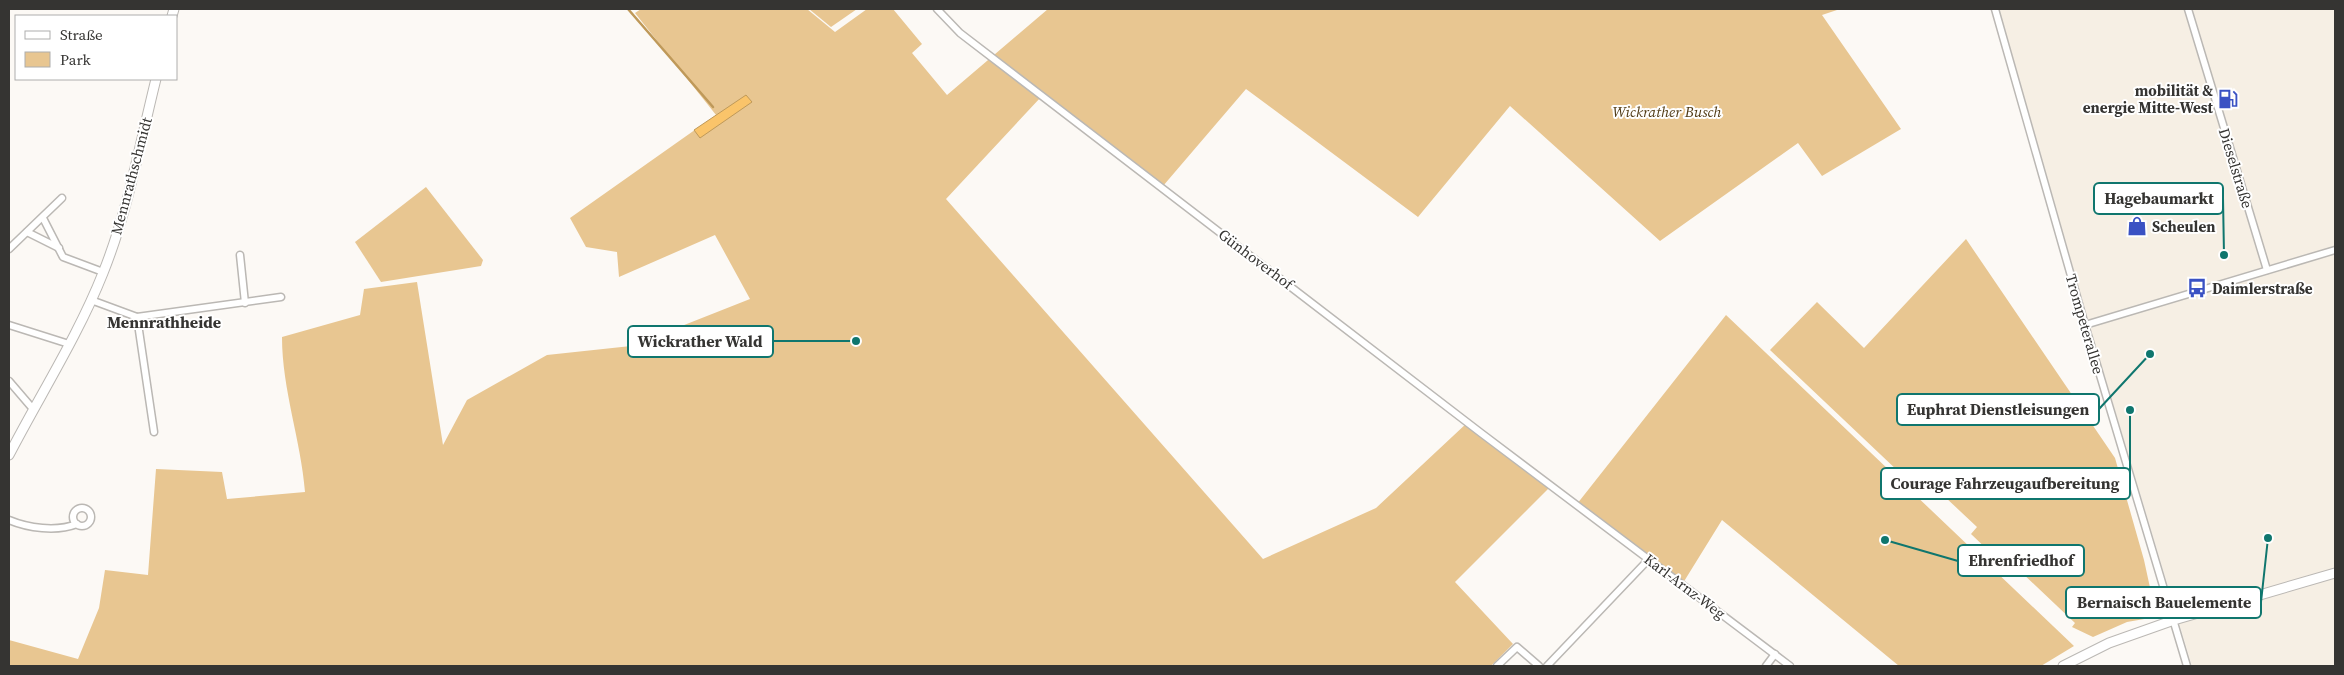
<svg xmlns="http://www.w3.org/2000/svg" width="2344" height="675" viewBox="0 0 2344 675" font-family="'Source Serif 4',serif">
  <style>
    .built { fill: #f6efe4 }
    .green { fill: #e8c691 }
    .water { fill: #fac46a; stroke: #bf9959 }
    .lines { fill: none; stroke-linecap: round; stroke-linejoin: round }
    .stream { stroke: #bf9959; stroke-width: 2.5 }
    .minor-casing { stroke: #bbb8b4; stroke-width: 9 }
    .tertiary-casing { stroke: #bbb8b4; stroke-width: 11 }
    .secondary-casing { stroke: #bbb8b4; stroke-width: 11 }
    .minor { stroke: #fff; stroke-width: 6 }
    .tertiary { stroke: #fff; stroke-width: 9 }
    .secondary { stroke: #fff; stroke-width: 9 }
    .labels { text-anchor: middle; dominant-baseline: central; stroke-width: 4; stroke-linejoin: round; paint-order: stroke }
    .poi-label { font-size: 15px; font-weight: bold; fill: #353432; stroke: #fff; text-anchor: start }
    .park-label { font-size: 15px; font-style: italic; fill: #513b15; stroke: #fff }
    .street-label { font-size: 15px; fill: #353432; stroke: #fff }
    .neighbourhood-label { font-size: 16px; font-weight: bold; fill: #353432; stroke: #fff }
    .leader { fill: none; stroke: #0f766e; stroke-width: 2 }
    .callout-dot { fill: #0f766e; stroke: #fff; stroke-width: 2 }
    .callout { fill: #fff; stroke: #0f766e; stroke-width: 2 }
    .callout-label { font-size: 16px; text-anchor: middle; font-weight: bold; fill: #353432 }
  </style>
  <rect width="100%" height="100%" fill="#fcf9f5"/>
  <!-- built -->
  <path class="built" d="M 1999,9 L 2335,9 L 2335,666 L 2192,666 L 2090,327 Z"/>
  <!-- green -->
  <g class="green">
    <path d="M 641,9 L 807,9 L 835,32 L 867,9 L 893,9 L 922,44 L 912,53 L 947,95 L 1048,9 L 1840,9 L 1822,15 L 1901,129 L 1822,176 L 1798,143 L 1660,241 L 1510,106 L 1418,217 L 1246,89 L 1163,186 L 1041,97 L 946,199 L 1263,559 L 1376,508 L 1468,422 L 1552,485 L 1455,582 L 1513,644 L 1491,666 L 9,666 L 9,640 L 78,659 L 99,608 L 105,570 L 148,575 L 156,469 L 222,472 L 227,499 L 305,492 C 301,440 282,390 282,337 L 360,315 L 364,289 L 417,282 L 443,445 L 467,400 L 547,355 L 631,346 L 750,299 L 715,235 L 619,277 L 617,252 L 586,247 L 570,218 L 716,115 L 635,13 Z"/>
    <path d="M 809,9 L 857,9 L 831,27 Z"/>
    <path d="M 426,187 L 483,260 L 481,266 L 381,282 L 355,242 Z"/>
    <path d="M 1966,239 L 2115,458 L 2144,560 L 2154,606 L 2154,613 L 2150,618 L 2127,622 L 2093,637 L 2072,627 L 2075,623 L 2019,570 L 2014,575 L 1971,534 L 1977,527 L 1928,481 L 1918,490 L 1770,350 L 1817,302 L 1864,348 Z"/>
    <path d="M 1726,315 L 2074,646 L 2041,666 L 1899,666 L 1722,520 L 1683,583 L 1577,504 Z"/>
  </g>
  <!-- water -->
  <path class="water" d="M 746,95 L 752,102 L 700,138 L 694,130 Z"/>
  <g class="lines">
    <!-- stream -->
    <path class="stream" d="M 628,9 L 713,107"/>
    <defs>
      <g id="minor">
        <path d="M 937,9 L 960,33 L 1481,433 L 1790,666"/>
        <path d="M 1995,9 L 2085,325 L 2187,666"/>
        <path d="M 2188,9 L 2267,270"/>
        <path d="M 43,218 L 63,257 L 103,272"/>
        <path d="M 27,232 L 59,248"/>
        <path d="M 9,249 L 62,198"/>
        <path d="M 240,255 L 245,303"/>
        <path d="M 91,300 L 137,317 L 281,297"/>
        <path d="M 137,317 L 154,432"/>
        <path d="M 9,325 L 69,344"/>
        <path d="M 2085,325 L 2335,250"/>
        <path d="M 9,381 L 33,409"/>
        <circle cx="82" cy="517" r="9"/>
        <path d="M 9,520 C 28,528 56,532 77,524"/>
        <path d="M 1497,666 L 1517,647 L 1539,666"/>
        <path d="M 1547,666 L 1649,559"/>
        <path d="M 1766,666 L 1775,654"/>
      </g>
      <g id="tertiary">
        <path d="M 172,16 L 174,9"/>
        <path d="M 9,455 C 40,395 78,336 103,273 C 128,211 140,143 156,79"/>
      </g>
      <path id="secondary" d="M 2063,666 L 2109,643 L 2174,620 L 2335,573"/>
    </defs>
    <!-- minor casing -->
    <use href="#minor" class="minor-casing"/>
    <!-- tertiary casing -->
    <use href="#tertiary" class="tertiary-casing"/>
    <!-- secondary casing -->
    <use href="#secondary" class="secondary-casing"/>
    <!-- minor -->
    <use href="#minor" class="minor"/>
    <!-- tertiary -->
    <use href="#tertiary" class="tertiary"/>
    <!-- secondary -->
    <use href="#secondary" class="secondary"/>
  </g>
  <!-- icons -->
  <defs>
    <symbol id="fuel-bare" viewBox="-9 -9 18 18"><path d="M-5.5-6h7V0h2V4h1.3V-2.5L3-4.5l.8-.8L6-3V5H2.5V1h-1V6h-7ZM-4.2-4.7v3.2H.2V-4.7Z" fill="#3a51c3" stroke="#fff" stroke-width="2.5" paint-order="stroke"/></symbol>
    <symbol id="shop-bare" viewBox="-9 -9 18 18"><path d="M-5-2.5h2.3a2.7 3.5 0 0 1 5.4 0H5L5.5 6h-11ZM-1.5-2.5h3a1.5 2.3 0 0 0-3 0Z" fill="#3a51c3" stroke="#fff" stroke-width="2.5" paint-order="stroke"/></symbol>
    <symbol id="bus-bare" viewBox="-9 -9 18 18"><path d="M-5-6H5V4H4V6H2V4H-2V6H-4V4H-5ZM-3.5-4V0h7V-4ZM-3.5 1.2v1.5H-2V1.2ZM2 1.2v1.5H3.5V1.2Z" fill="#3a51c3" stroke="#fff" stroke-width="2.5" paint-order="stroke"/></symbol>
  </defs>
  <g fill-rule="evenodd">
    <use href="#fuel-bare" x="2214" y="85" width="28" height="28"/>
    <use href="#shop-bare" x="2123" y="212" width="28" height="28"/>
    <use href="#bus-bare" x="2183" y="274" width="28" height="28"/>
  </g>
  <g class="labels">
    <!-- poi labels -->
    <g class="poi-label">
      <text x="2213" y="90" text-anchor="end">mobilität &amp;<tspan x="2213" dy="17">energie Mitte-West</tspan></text>
      <text x="2152" y="226">Scheulen</text>
      <text x="2212" y="288">Daimlerstraße</text>
    </g>
    <!-- park labels -->
    <g class="park-label">
      <text x="1667" y="111">Wickrather Busch</text>
    </g>
    <!-- street labels -->
    <g class="street-label">
      <text transform="translate(2236 168) rotate(73)">Dieselstraße</text>
      <text transform="translate(131 176) rotate(-75)">Mennrathschmidt</text>
      <text transform="translate(1256 259) rotate(37)">Günhoverhof</text>
      <text transform="translate(2085 324) rotate(74)">Trompeterallee</text>
      <text transform="translate(1685 586) rotate(37)">Karl-Arnz-Weg</text>
    </g>
    <!-- neighbourhood labels -->
    <g class="neighbourhood-label">
      <text x="164" y="322">Mennrathheide</text>
    </g>
  </g>
  <!-- callouts -->
  <path class="leader" d="M2224 255L2223 198M856 341L773 341M2150 354L2099 409M2130 410L2130 483M1885 540L1958 561M2268 538L2261 602"/>
  <g class="callout-dot">
    <circle cx="2224" cy="255" r="5"/>
    <circle cx="856" cy="341" r="5"/>
    <circle cx="2150" cy="354" r="5"/>
    <circle cx="2130" cy="410" r="5"/>
    <circle cx="1885" cy="540" r="5"/>
    <circle cx="2268" cy="538" r="5"/>
  </g>
  <g class="callout">
    <rect x="2094" y="183" width="129" height="31" rx="5"/>
    <rect x="628" y="326" width="145" height="31" rx="5"/>
    <rect x="1897" y="394" width="202" height="31" rx="5"/>
    <rect x="1881" y="468" width="249" height="31" rx="5"/>
    <rect x="1958" y="545" width="126" height="31" rx="5"/>
    <rect x="2066" y="587" width="195" height="31" rx="5"/>
  </g>
  <g class="callout-label">
    <text x="2159" y="204">Hagebaumarkt</text>
    <text x="700" y="347">Wickrather Wald</text>
    <text x="1998" y="415">Euphrat Dienstleisungen</text>
    <text x="2005" y="489">Courage Fahrzeugaufbereitung</text>
    <text x="2021" y="566">Ehrenfriedhof</text>
    <text x="2164" y="608">Bernaisch Bauelemente</text>
  </g>
  <!-- border -->
  <rect width="2344" height="675" fill="none" stroke="#353432" stroke-width="20"/>
  <!-- legend -->
  <rect x="15" y="15" width="162" height="65" fill="#ffffff" stroke="#aeaead"/>
  <rect x="25" y="31" width="25" height="8" fill="#ffffff" stroke="#aeaead"/>
  <text x="60" y="40" font-size="15" fill="#353432">Straße</text>
  <rect x="25" y="52" width="25" height="15" fill="#e8c691" stroke="#aeaead"/>
  <text x="60" y="65" font-size="15" fill="#353432">Park</text>
</svg>
